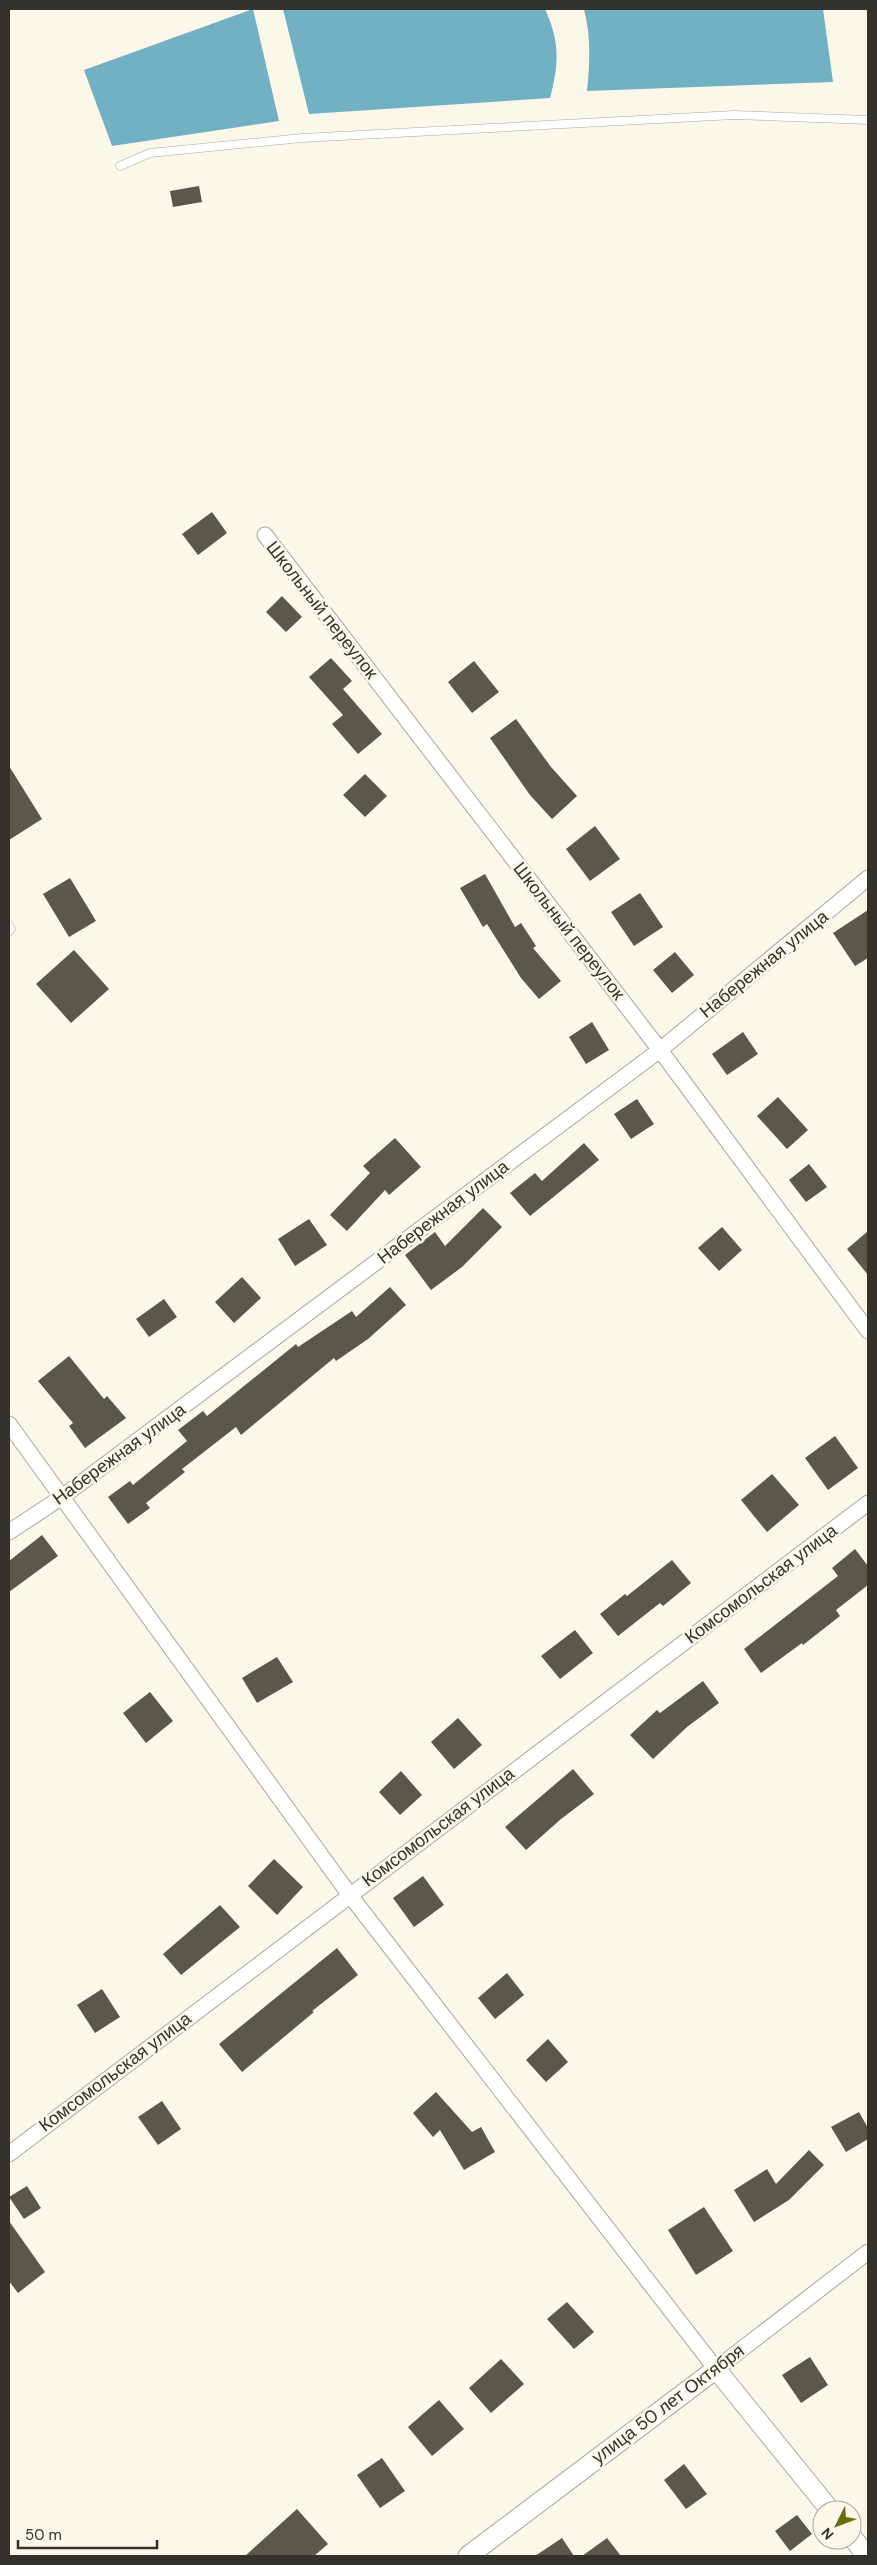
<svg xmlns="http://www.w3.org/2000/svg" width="877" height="2565" viewBox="0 0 877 2565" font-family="'DM Sans',sans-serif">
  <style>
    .water { fill: #72b0c3 }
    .building { fill: #5b574b }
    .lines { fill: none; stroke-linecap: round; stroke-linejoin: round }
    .service-casing { stroke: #aba79a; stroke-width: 9 }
    .minor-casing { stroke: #aba79a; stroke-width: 17 }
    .tertiary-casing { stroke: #aba79a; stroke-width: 21 }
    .service { stroke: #fff; stroke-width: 8 }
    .minor { stroke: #fff; stroke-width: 15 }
    .tertiary { stroke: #fff; stroke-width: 19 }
    .labels { text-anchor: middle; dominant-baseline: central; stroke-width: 5; stroke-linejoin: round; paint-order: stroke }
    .street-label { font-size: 18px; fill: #34322d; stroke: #fbf7e9 }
  </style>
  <rect width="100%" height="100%" fill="#fbf7e9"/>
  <!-- water -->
  <g class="water">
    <path d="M 253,9 L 279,121 L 112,146 L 84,70 Z"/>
    <path d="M 283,9 L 545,9 C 560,42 559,63 550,98 L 309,114 Z"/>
    <path d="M 584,9 L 823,9 L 833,82 L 587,91 C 590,63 591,36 584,9 Z"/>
  </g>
  <!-- building -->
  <g class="building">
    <path d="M 199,186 L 202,202 L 173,207 L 170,191 Z"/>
    <path d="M 212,512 L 227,533 L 198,555 L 182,534 Z"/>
    <path d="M 282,596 L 302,617 L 286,632 L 266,612 Z"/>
    <path d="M 331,658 L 352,681 L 343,689 L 382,734 L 358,754 L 332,724 L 343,715 L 309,677 Z"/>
    <path d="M 474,661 L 499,692 L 472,713 L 448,682 Z"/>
    <path d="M 516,719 L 551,767 L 577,796 L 552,819 L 530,795 L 490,738 Z"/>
    <path d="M 9,766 L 42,819 L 9,840 Z"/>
    <path d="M 365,774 L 387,796 L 365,817 L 343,795 Z"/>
    <path d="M 595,826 L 620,859 L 590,881 L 566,849 Z"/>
    <path d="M 485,874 L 515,927 L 521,923 L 536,946 L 533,948 L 561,981 L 539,999 L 521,978 L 487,924 L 483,927 L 460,888 Z"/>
    <path d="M 70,878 L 96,921 L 69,937 L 43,894 Z"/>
    <path d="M 640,893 L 663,927 L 634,946 L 611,912 Z"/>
    <path d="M 868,910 L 868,958 L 855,966 L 833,933 Z"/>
    <path d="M 74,950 L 109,989 L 71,1023 L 36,984 Z"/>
    <path d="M 675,952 L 694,975 L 672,993 L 653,970 Z"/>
    <path d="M 592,1022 L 609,1050 L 586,1064 L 569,1037 Z"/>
    <path d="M 743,1032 L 758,1054 L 727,1075 L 712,1054 Z"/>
    <path d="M 778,1097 L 808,1130 L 787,1149 L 757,1116 Z"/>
    <path d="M 637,1099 L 654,1124 L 631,1139 L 614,1114 Z"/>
    <path d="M 395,1138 L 421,1167 L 389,1195 L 385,1190 L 347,1231 L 330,1215 L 370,1173 L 363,1166 Z"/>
    <path d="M 584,1143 L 599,1160 L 530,1216 L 510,1193 L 535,1173 L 542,1181 Z"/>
    <path d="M 809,1164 L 827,1187 L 806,1202 L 789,1180 Z"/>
    <path d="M 483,1208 L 502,1227 L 462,1267 L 431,1290 L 405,1255 L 435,1232 L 445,1246 Z"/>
    <path d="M 309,1219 L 327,1245 L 295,1266 L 278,1239 Z"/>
    <path d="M 722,1227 L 742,1250 L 719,1271 L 698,1248 Z"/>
    <path d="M 868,1231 L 868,1275 L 847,1249 Z"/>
    <path d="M 242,1277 L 261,1298 L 234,1323 L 215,1302 Z"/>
    <path d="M 390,1287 L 406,1305 L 368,1339 L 336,1361 L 334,1358 L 241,1435 L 236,1427 L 182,1469 L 185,1472 L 146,1503 L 150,1508 L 128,1524 L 108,1497 L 130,1481 L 133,1485 L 187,1441 L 178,1430 L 203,1411 L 207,1416 L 296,1344 L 298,1347 L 352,1311 L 356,1317 Z"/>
    <path d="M 164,1299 L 177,1317 L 149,1337 L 136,1319 Z"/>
    <path d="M 69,1356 L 104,1399 L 107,1396 L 126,1418 L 85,1448 L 69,1426 L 73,1423 L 38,1381 Z"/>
    <path d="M 835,1436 L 858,1468 L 828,1490 L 805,1458 Z"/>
    <path d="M 772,1474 L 799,1505 L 767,1532 L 741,1500 Z"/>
    <path d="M 42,1535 L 58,1556 L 9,1592 L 9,1561 Z"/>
    <path d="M 855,1549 L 868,1566 L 868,1585 L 836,1610 L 840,1616 L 803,1645 L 802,1643 L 761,1673 L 744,1649 L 838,1576 L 832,1568 Z"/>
    <path d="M 672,1560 L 691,1583 L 663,1606 L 660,1603 L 618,1636 L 600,1614 L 625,1594 L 627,1596 Z"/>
    <path d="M 575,1630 L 593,1653 L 560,1679 L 541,1656 Z"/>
    <path d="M 277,1657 L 293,1682 L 257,1703 L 242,1678 Z"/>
    <path d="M 703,1681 L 719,1703 L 687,1727 L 653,1759 L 630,1735 L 657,1710 L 660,1713 Z"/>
    <path d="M 150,1692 L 173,1721 L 146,1743 L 123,1713 Z"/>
    <path d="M 458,1718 L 482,1745 L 454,1769 L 431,1742 Z"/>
    <path d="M 573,1769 L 594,1794 L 561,1819 L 526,1850 L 505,1827 Z"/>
    <path d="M 401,1771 L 422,1795 L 400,1815 L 379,1792 Z"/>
    <path d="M 274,1859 L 303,1887 L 277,1915 L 248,1886 Z"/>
    <path d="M 423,1876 L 444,1905 L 414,1927 L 393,1898 Z"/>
    <path d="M 220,1905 L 240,1927 L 181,1975 L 163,1954 Z"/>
    <path d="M 337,1948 L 358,1975 L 312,2011 L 314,2012 L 242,2072 L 219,2044 Z"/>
    <path d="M 507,1973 L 524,1995 L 495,2019 L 478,1998 Z"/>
    <path d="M 102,1989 L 120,2017 L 95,2033 L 77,2005 Z"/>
    <path d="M 548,2039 L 568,2062 L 546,2082 L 526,2060 Z"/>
    <path d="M 436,2092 L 472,2132 L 481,2127 L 495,2152 L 464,2170 L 440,2130 L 433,2137 L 413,2113 Z"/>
    <path d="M 162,2101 L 181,2129 L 158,2145 L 138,2117 Z"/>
    <path d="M 859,2112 L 868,2128 L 868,2139 L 846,2152 L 831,2127 Z"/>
    <path d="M 809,2150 L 824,2165 L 789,2200 L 754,2222 L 734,2190 L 767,2169 L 776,2184 Z"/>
    <path d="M 27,2186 L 41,2208 L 24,2219 L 9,2197 Z"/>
    <path d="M 704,2207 L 733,2251 L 696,2275 L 668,2230 Z"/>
    <path d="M 9,2221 L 45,2272 L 18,2293 L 9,2281 Z"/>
    <path d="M 567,2302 L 594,2332 L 574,2349 L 547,2319 Z"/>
    <path d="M 810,2357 L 828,2385 L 801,2403 L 782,2375 Z"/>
    <path d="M 501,2359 L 524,2384 L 491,2413 L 469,2388 Z"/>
    <path d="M 439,2400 L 464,2429 L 432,2456 L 408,2427 Z"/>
    <path d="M 382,2458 L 405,2491 L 380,2508 L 357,2475 Z"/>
    <path d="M 684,2464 L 707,2494 L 686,2509 L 664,2480 Z"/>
    <path d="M 297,2509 L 328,2544 L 314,2556 L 245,2556 Z"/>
    <path d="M 797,2515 L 812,2534 L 790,2551 L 775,2531 Z"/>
    <path d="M 562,2538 L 574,2556 L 535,2556 Z"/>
    <path d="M 607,2538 L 621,2556 L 582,2556 Z"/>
  </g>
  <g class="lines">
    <defs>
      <g id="service">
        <path d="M 120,166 L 150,153 L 302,138 L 734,115 L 868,120"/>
        <path d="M 9,925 L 11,929 L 9,931"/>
      </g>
      <g id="minor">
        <path d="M 265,535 L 660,1050 L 868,1331"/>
        <path d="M 9,1424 L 349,1894 L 716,2369 L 868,2252"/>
        <path d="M 9,1532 L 62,1497 L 660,1050 L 868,878"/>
        <path d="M 9,2154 L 868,1503"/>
      </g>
      <g id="tertiary">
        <path d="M 852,2537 L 867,2556"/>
        <path d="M 468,2556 L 716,2369 L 830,2510"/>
      </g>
    </defs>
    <!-- service casing -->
    <use href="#service" class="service-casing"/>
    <!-- minor casing -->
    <use href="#minor" class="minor-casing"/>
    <!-- tertiary casing -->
    <use href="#tertiary" class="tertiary-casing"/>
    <!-- service -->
    <use href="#service" class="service"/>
    <!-- minor -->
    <use href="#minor" class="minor"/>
    <!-- tertiary -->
    <use href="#tertiary" class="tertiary"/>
  </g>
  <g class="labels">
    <!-- street labels -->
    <g class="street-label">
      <text transform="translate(322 610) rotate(52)">Школьный переулок</text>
      <text transform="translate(569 931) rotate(52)">Школьный переулок</text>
      <text transform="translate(764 964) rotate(-39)">Набережная улица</text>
      <text transform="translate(443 1212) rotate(-37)">Набережная улица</text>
      <text transform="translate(119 1454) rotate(-36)">Набережная улица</text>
      <text transform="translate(761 1584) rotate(-37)">Комсомольская улица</text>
      <text transform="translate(438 1827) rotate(-37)">Комсомольская улица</text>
      <text transform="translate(115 2072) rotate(-37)">Комсомольская улица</text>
      <text transform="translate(668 2404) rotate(-37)">улица 50 лет Октября</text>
    </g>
  </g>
  <!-- border -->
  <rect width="877" height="2565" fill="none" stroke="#34322d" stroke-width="20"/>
  <!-- north arrow -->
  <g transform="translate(837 2525) rotate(228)"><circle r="24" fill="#fbf7e9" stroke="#aba89e"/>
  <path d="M0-4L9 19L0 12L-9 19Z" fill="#6d6c0a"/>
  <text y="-8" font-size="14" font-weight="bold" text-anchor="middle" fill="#34322d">N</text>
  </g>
  <!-- scale -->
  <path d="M18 2540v8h139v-8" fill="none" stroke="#34322d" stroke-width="2.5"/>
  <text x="25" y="2540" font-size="15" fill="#34322d" stroke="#fbf7e9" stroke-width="4" paint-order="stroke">50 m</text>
</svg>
